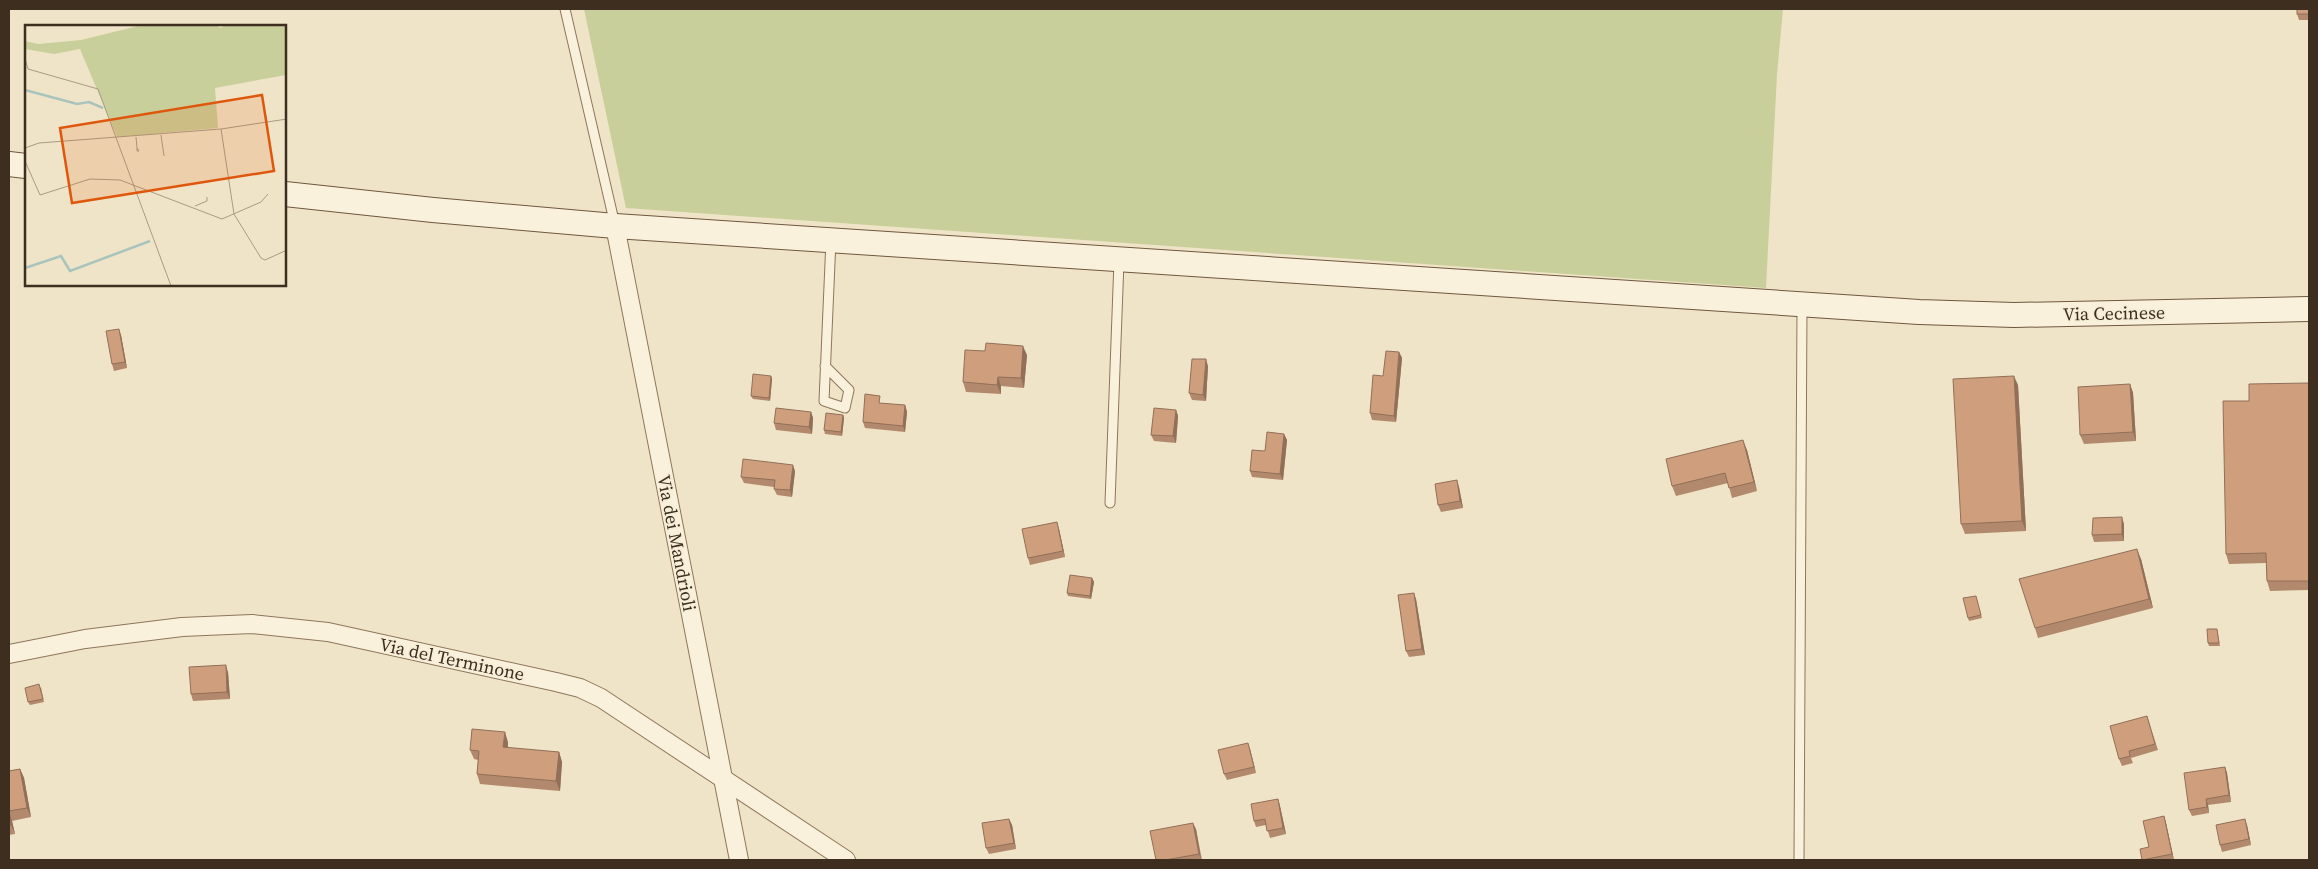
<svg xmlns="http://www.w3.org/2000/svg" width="2318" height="869" viewBox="0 0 2318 869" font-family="'Source Serif 4',serif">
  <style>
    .green { fill: #c9cf9b }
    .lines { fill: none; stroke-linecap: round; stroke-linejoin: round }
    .lane-casing { stroke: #8d765c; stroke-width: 11 }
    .street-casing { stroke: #8d765c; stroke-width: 20 }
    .secondary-casing { stroke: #6f573f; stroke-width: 26 }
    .lane { stroke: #faf1dc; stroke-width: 9 }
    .street { stroke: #faf1dc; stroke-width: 18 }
    .secondary { stroke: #faf1dc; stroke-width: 24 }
    .wall { fill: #b2896c }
    .shaded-wall { fill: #916f58 }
    .building { fill: #cf9f7d; stroke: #916f58 }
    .labels { text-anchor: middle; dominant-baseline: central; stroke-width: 4; stroke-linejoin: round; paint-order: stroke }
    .street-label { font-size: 18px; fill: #3d2e20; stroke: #f7eed8 }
    .inset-river { fill: none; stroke: #a9c4bc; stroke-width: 2.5 }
    .inset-road { fill: none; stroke: #a89b85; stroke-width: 1 }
    .view { fill: #df570d; fill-opacity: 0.15; stroke: #df570d; stroke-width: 2.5 }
    .inset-edge { fill: none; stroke: #3d2e20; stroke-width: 2.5 }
  </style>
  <rect width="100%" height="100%" fill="#f0e4c8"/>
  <!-- green -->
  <path class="green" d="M 584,9 L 1783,9 L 1777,74 L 1766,288 L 626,208 Z"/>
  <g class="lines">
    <defs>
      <g id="lane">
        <path d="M 565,9 L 615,225"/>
        <path d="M 825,366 L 849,390 L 845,408 L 824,401 L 831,240"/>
        <path d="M 1110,503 L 1119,261"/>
        <path d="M 1799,860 L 1802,306"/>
      </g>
      <g id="street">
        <path d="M 615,226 L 739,860"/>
        <path d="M 9,654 L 85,639 L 182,627 L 252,624 L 328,632 L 556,682 L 580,688 L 601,698 L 846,860"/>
      </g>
      <g id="secondary">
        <path d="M 9,164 L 26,166"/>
        <path d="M 285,194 L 433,210 L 615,226 L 1919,312 L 2014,315 L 2309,309"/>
      </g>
    </defs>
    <!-- lane casing -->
    <use href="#lane" class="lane-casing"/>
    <!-- street casing -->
    <use href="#street" class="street-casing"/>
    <!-- secondary casing -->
    <use href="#secondary" class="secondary-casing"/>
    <!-- lane -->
    <use href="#lane" class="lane"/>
    <!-- street -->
    <use href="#street" class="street"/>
    <!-- secondary -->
    <use href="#secondary" class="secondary"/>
  </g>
  <!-- wall -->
  <g class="wall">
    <path d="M 2309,9 L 2309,20 L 2299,20 L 2297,14 Z"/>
    <path d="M 121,335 L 127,368 L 114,371 L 112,364 Z"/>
    <path d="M 1399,352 L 1402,358 L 1396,422 L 1372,420 L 1370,413 L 1383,376 Z"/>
    <path d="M 1027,355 L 1024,388 L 1001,386 L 1001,394 L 966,392 L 963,382 Z"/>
    <path d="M 1208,366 L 1206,401 L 1192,400 L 1189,393 Z"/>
    <path d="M 771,376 L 772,379 L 770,401 L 753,399 L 751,396 Z"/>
    <path d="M 2309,383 L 2309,590 L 2270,591 L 2267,581 L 2266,563 L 2229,564 L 2226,554 L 2249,401 Z"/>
    <path d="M 2130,384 L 2133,393 L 2136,441 L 2084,444 L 2080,435 Z"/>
    <path d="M 2018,385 L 2026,531 L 1965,534 L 1961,524 Z"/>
    <path d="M 905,405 L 907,412 L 905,432 L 865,428 L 863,422 Z"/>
    <path d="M 1176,410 L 1178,416 L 1176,443 L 1154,441 L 1151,435 Z"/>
    <path d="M 811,412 L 813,418 L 812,434 L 776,430 L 774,423 Z"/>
    <path d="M 843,415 L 844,418 L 842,436 L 825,434 L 824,430 Z"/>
    <path d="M 1284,434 L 1287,440 L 1283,480 L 1252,477 L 1250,471 L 1265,451 Z"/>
    <path d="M 1747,450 L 1757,491 L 1732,498 L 1728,483 L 1676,496 L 1672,486 Z"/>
    <path d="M 795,471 L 792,497 L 777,495 L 774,489 L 774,487 L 744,483 L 741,477 Z"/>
    <path d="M 1459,487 L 1463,508 L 1441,512 L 1438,505 Z"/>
    <path d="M 2124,524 L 2124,541 L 2094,542 L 2092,535 Z"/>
    <path d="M 1059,529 L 1065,557 L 1030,565 L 1028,558 Z"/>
    <path d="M 2141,559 L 2153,608 L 2038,638 L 2035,628 Z"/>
    <path d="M 1092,578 L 1094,582 L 1091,599 L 1068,596 L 1067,593 Z"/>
    <path d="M 1976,596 L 1982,618 L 1969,621 L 1968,618 Z"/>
    <path d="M 1416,599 L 1425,655 L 1409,657 L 1406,651 Z"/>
    <path d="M 2217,629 L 2220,646 L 2209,646 L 2208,643 Z"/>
    <path d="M 228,672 L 230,699 L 193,701 L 191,694 Z"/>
    <path d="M 41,687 L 44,702 L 30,705 L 28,702 Z"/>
    <path d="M 2147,716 L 2158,750 L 2131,758 L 2133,763 L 2122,766 L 2119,759 Z"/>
    <path d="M 508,742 L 508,748 L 559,752 L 562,762 L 560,791 L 480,784 L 477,774 L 478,760 L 474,759 L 470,750 Z"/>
    <path d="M 1250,749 L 1256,773 L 1227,780 L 1224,774 Z"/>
    <path d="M 2225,767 L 2227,773 L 2231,802 L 2208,805 L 2209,813 L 2192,816 L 2189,810 Z"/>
    <path d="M 20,769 L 24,778 L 31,817 L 12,821 L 15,834 L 9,835 L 9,771 Z"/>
    <path d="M 1278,799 L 1280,806 L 1286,834 L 1270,838 L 1266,825 L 1256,827 L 1254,821 Z"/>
    <path d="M 2164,816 L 2166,823 L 2174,860 L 2142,860 Z"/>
    <path d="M 1009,819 L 1012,825 L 1016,849 L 989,854 L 986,848 Z"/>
    <path d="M 2247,825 L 2251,845 L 2222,852 L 2220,845 Z"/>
    <path d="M 1196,829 L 1202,860 L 1156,860 Z"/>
  </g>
  <!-- shaded-wall -->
  <g class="shaded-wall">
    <path d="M 119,329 L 121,335 L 127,368 L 125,362 Z"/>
    <path d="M 1023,346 L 1027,355 L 1024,388 L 1021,378 Z"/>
    <path d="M 1399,352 L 1402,358 L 1396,422 L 1394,416 Z"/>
    <path d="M 1206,359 L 1208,366 L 1206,401 L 1203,395 Z"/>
    <path d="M 771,376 L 772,379 L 770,401 L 769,398 Z"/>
    <path d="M 2014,376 L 2018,385 L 2026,531 L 2022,521 Z"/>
    <path d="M 998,377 L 1001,386 L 1001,394 L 997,385 Z"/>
    <path d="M 2130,384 L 2133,393 L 2136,441 L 2133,432 Z"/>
    <path d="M 905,405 L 907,412 L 905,432 L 903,426 Z"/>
    <path d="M 1176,410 L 1178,416 L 1176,443 L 1173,436 Z"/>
    <path d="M 811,412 L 813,418 L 812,434 L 809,427 Z"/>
    <path d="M 843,415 L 844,418 L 842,436 L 841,432 Z"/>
    <path d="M 1284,434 L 1287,440 L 1283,480 L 1280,474 Z"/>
    <path d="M 1743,440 L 1747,450 L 1757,491 L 1754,482 Z"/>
    <path d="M 793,465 L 795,471 L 792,497 L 790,490 Z"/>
    <path d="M 1457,480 L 1459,487 L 1463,508 L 1460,501 Z"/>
    <path d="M 2122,517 L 2124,524 L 2124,541 L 2122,534 Z"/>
    <path d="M 1057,522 L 1059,529 L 1065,557 L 1063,551 Z"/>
    <path d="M 2137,549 L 2141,559 L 2153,608 L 2149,599 Z"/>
    <path d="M 1092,578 L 1094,582 L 1091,599 L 1090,596 Z"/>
    <path d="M 1414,593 L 1416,599 L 1425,655 L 1422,649 Z"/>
    <path d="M 226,665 L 228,672 L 230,699 L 227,692 Z"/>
    <path d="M 505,732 L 508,742 L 507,757 L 503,747 Z"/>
    <path d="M 1248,743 L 1250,749 L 1256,773 L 1254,767 Z"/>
    <path d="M 559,752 L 562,762 L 560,791 L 556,781 Z"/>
    <path d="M 2225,767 L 2227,773 L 2231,802 L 2229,795 Z"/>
    <path d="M 20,769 L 24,778 L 31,817 L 27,808 Z"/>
    <path d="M 1278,799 L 1280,806 L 1286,834 L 1283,828 Z"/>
    <path d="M 2206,799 L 2208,805 L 2209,813 L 2207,807 Z"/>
    <path d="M 9,811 L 12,821 L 15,834 L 11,825 Z"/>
    <path d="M 2164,816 L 2166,823 L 2174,860 L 2172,854 Z"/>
    <path d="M 1009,819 L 1012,825 L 1016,849 L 1014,843 Z"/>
    <path d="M 2245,819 L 2247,825 L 2251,845 L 2249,839 Z"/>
    <path d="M 1193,823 L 1196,829 L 1201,860 L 1199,854 Z"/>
  </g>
  <!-- building -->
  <g class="building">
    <rect x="2297" y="9" width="12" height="5"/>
    <path d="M 119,329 L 125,362 L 112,364 L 106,331 Z"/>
    <path d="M 986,343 L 1023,346 L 1021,378 L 998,377 L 997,385 L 963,382 L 965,350 L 985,351 Z"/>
    <path d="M 1386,351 L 1399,352 L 1394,416 L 1370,413 L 1373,375 L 1383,376 Z"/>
    <path d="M 1192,359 L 1206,359 L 1203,395 L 1189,393 Z"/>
    <path d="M 753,374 L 771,376 L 769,398 L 751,396 Z"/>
    <path d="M 2014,376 L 2022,521 L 1961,524 L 1953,379 Z"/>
    <path d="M 2309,383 L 2309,581 L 2267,581 L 2266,553 L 2226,554 L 2223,401 L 2249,401 L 2249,384 Z"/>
    <path d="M 2130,384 L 2133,432 L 2080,435 L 2078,387 Z"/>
    <path d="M 865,394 L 880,396 L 879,403 L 905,405 L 903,426 L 863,422 Z"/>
    <path d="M 776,408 L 811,412 L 809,427 L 774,423 Z"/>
    <path d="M 1154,408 L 1176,410 L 1173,436 L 1151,435 Z"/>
    <path d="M 826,413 L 843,415 L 841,432 L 824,430 Z"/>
    <path d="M 1267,432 L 1284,434 L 1280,474 L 1250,471 L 1252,450 L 1265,451 Z"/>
    <path d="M 1743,440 L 1754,482 L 1729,488 L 1725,473 L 1672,486 L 1666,459 Z"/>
    <path d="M 743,459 L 793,465 L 790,490 L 774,489 L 775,480 L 741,477 Z"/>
    <path d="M 1457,480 L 1460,501 L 1438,505 L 1435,484 Z"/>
    <path d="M 2122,517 L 2122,534 L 2092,535 L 2093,518 Z"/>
    <path d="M 1057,522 L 1063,551 L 1028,558 L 1022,529 Z"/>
    <path d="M 2137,549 L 2149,599 L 2035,628 L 2019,579 Z"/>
    <path d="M 1070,575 L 1092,578 L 1090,596 L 1067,593 Z"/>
    <path d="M 1414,593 L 1422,649 L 1406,651 L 1398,595 Z"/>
    <path d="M 1976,596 L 1981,615 L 1968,618 L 1963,598 Z"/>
    <path d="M 2207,629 L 2217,629 L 2219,643 L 2208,643 Z"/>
    <path d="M 226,665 L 227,692 L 191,694 L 189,667 Z"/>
    <path d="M 39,684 L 43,699 L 28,702 L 25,688 Z"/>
    <path d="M 2147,716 L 2155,744 L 2129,751 L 2130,756 L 2119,759 L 2110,726 Z"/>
    <path d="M 472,729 L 505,732 L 503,747 L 559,752 L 556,781 L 477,774 L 479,751 L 470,750 Z"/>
    <path d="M 1248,743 L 1254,767 L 1224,774 L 1218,750 Z"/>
    <path d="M 2225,767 L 2229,795 L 2206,799 L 2207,807 L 2189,810 L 2184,773 Z"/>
    <path d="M 20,769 L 27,808 L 9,811 L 11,825 L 9,825 L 9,771 Z"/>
    <path d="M 1278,799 L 1283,828 L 1267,831 L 1265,819 L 1254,821 L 1251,804 Z"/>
    <path d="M 2164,816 L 2172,854 L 2142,860 L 2140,849 L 2149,847 L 2143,821 Z"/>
    <path d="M 1009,819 L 1014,843 L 986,848 L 982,823 Z"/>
    <path d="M 2245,819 L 2249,839 L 2220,845 L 2216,825 Z"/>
    <path d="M 1193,823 L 1199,854 L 1165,860 L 1156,860 L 1150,831 Z"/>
  </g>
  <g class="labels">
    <!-- street labels -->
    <g class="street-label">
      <text transform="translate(2114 313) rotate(-1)">Via Cecinese</text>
      <text transform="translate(677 543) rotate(79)">Via dei Mandrioli</text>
      <text transform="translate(452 659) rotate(12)">Via del Terminone</text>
    </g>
  </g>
  <!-- overview -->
  <g transform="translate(25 25)">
    <rect width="261" height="261" fill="#f0e4c8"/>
    <path d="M 117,0 L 192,0 L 195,3 L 201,0 L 261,0 L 261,50 L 190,63 L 193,103 L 92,112 L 55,24 L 29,29 L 0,24 L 0,16 L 13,19 L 56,15 Z" fill="#c9cf9b"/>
    <path class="inset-river" d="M 0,65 L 52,79 L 64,77 L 78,83M 0,243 L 36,231 L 45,246 L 125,216"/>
    <path class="inset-road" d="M 0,34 L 3,44 L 73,64 L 146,261M 238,76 L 242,97M 196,104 L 209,189 L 236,233 L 240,235 L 262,225M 136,110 L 139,131M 111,112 L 112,123 L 112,126 L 114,126 L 112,123M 0,123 L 14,118 L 196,104 L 262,94M 0,136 L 15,170 L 65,154 L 95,155 L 197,194 L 236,177 L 243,169M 170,181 L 182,176 L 182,172"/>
    <path class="view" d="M 237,70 L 249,146 L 47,178 L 35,103 Z"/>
    <rect width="261" height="261" class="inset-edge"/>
  </g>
  <!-- border -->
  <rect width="2318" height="869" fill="none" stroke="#3d2e20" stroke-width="20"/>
</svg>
